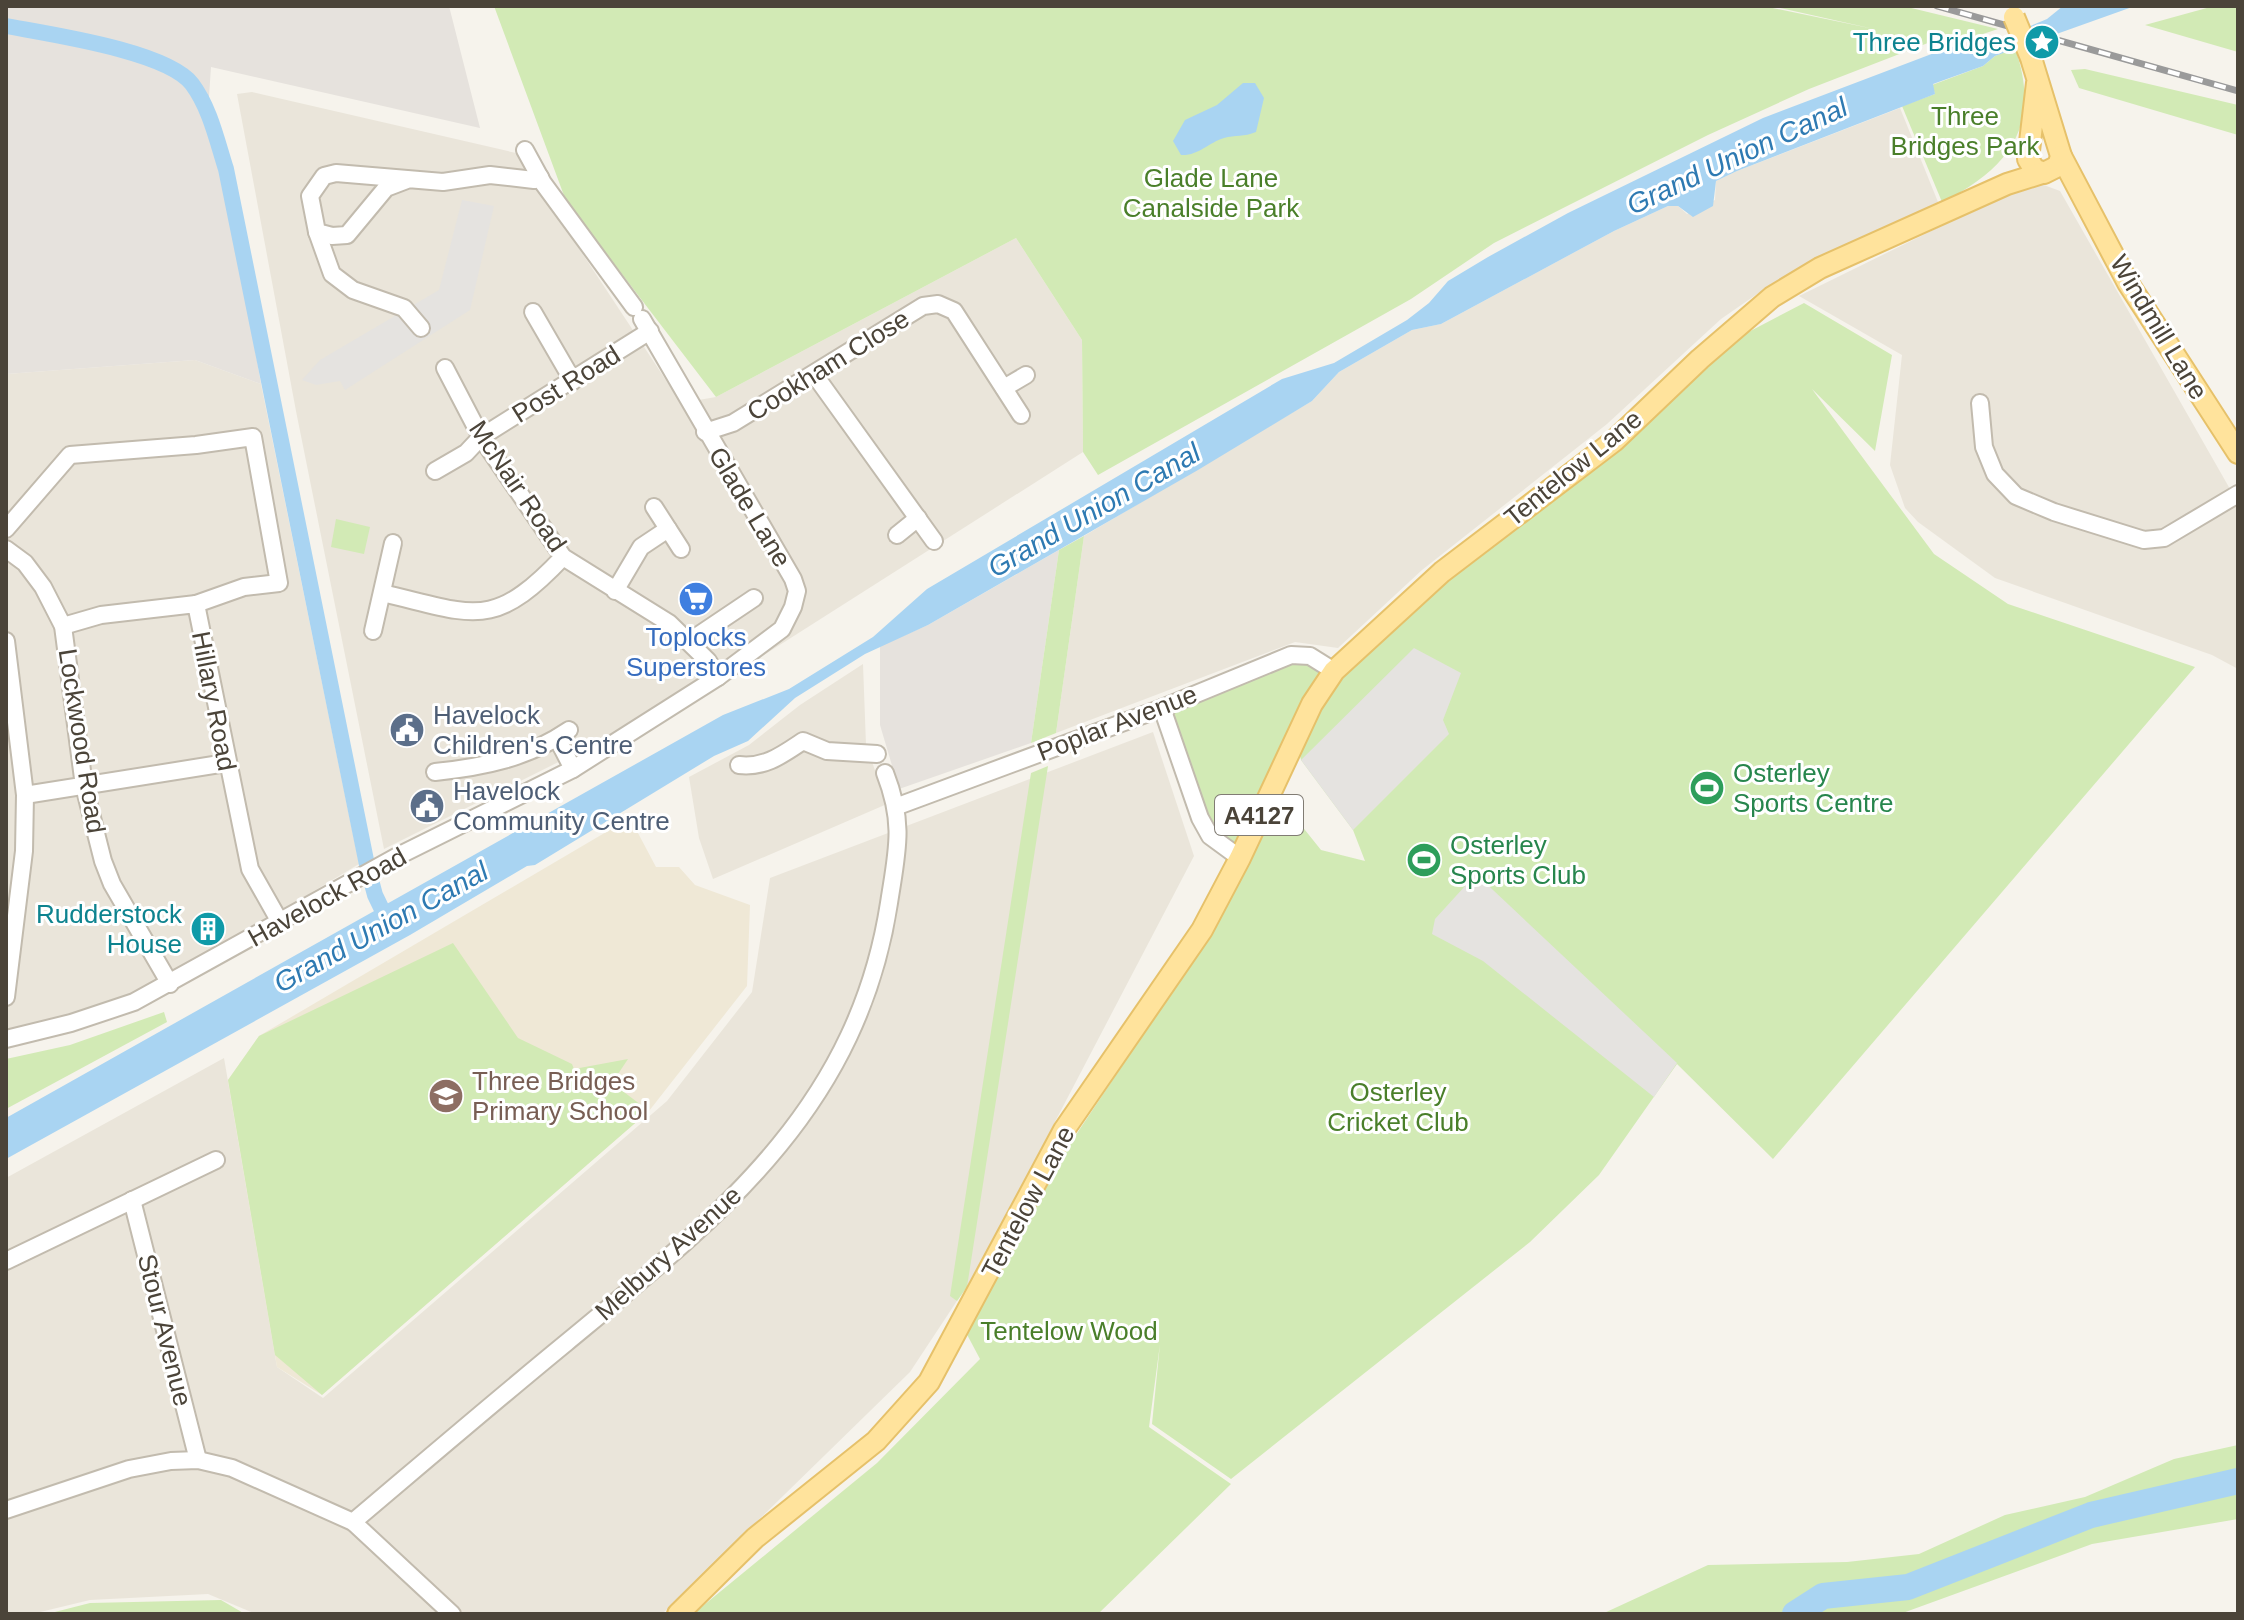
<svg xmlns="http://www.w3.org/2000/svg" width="2244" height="1620" viewBox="0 0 2244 1620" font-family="Helvetica,sans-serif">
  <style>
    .residential { fill: #eae5da }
    .industrial { fill: #e6e2dd }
    .education { fill: #efe8d6 }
    .green { fill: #d2eab5 }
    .parking { fill: #e5e3e0 }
    .water { fill: #a9d4f2 }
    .pier { fill: #f6f3ec }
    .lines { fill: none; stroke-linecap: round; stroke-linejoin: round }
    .canal { stroke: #a9d4f2; stroke-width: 16 }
    .river { stroke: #a9d4f2; stroke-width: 26 }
    .minor-casing { stroke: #c2bbae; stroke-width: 20 }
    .major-casing { stroke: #e6c16a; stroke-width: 24 }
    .minor { stroke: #fff; stroke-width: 16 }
    .major { stroke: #ffe39c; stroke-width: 20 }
    .rail-casing { stroke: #9a9a9a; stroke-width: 7 }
    .rail { stroke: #fff; stroke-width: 4; stroke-dasharray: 12; stroke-linecap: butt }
    .major-bridge-casing { stroke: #e6c16a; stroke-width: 24; stroke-linecap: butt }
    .major-bridge { stroke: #ffe39c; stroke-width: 20 }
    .labels { text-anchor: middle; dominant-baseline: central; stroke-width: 6; stroke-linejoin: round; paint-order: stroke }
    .shield { fill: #fff; stroke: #817c74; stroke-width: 2 }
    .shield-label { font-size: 24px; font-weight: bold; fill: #4b4439 }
    .culture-label { font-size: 26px; fill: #0d838f; stroke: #fff; text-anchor: end }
    .park-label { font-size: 26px; fill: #4a7f2a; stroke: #fff }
    .street-label { font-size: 26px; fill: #4b4439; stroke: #fff }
    .shop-label { font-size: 26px; fill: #366cbe; stroke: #fff }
    .service-label { font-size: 26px; fill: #4e5e75; stroke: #fff; text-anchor: start }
    .leisure-label { font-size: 26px; fill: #27864d; stroke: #fff; text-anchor: start }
    .education-label { font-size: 26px; fill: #785e54; stroke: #fff; text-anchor: start }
    .water-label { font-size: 28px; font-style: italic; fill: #2e7ab2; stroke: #fff }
  </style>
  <rect width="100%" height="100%" fill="#f6f3ec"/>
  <!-- residential -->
  <g class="residential">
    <path d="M 252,92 L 516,153 L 681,403 L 716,397 L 1016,238 L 1082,340 L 1083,452 L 731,676 L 384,849 L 296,411 L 237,94 Z"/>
    <path d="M 1900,108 L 1938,202 L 1770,285 L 1721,319 L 1607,424 L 1422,570 L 1338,648 L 1295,642 L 1056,733 L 1084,536 L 1312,401 L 1339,372 L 1412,330 L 1441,324 L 1614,231 L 1668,206 L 1678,206 L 1687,214 L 1715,200 L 1716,181 L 1737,171 Z"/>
    <path d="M 2033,181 L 2060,191 L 2238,503 L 2238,669 L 2212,655 L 1995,578 L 1918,522 L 1905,508 L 1890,465 L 1902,355 L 1799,296 Z"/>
    <path d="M 195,360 L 261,384 L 359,864 L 142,994 L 80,1016 L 6,1034 L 6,374 Z"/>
    <path d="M 863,664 L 866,745 L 887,804 L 713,879 L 699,838 L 689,777 L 749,745 L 800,705 Z"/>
    <path d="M 1153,732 L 1194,856 L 978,1269 L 910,1372 L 662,1614 L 256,1614 L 208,1594 L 90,1600 L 32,1614 L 6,1614 L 6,1178 L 224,1058 L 277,1367 L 323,1398 L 667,1101 L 752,992 L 770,878 Z"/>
  </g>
  <!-- industrial -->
  <g class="industrial">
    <path d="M 6,6 L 449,6 L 480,128 L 211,67 L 207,126 L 226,179 L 261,384 L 195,360 L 6,374 Z"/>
    <path d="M 1059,550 L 1031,743 L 899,789 L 880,725 L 880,646 L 928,625 Z"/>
  </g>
  <!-- education -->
  <path class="education" d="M 630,818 L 656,867 L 679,867 L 695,885 L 750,905 L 747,986 L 649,1111 L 322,1395 L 277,1367 L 228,1080 L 259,1036 Z"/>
  <!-- green -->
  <g class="green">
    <path d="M 494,6 L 1763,6 L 1874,29 L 1771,6 L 1903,6 L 1998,29 L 1977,36 L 1933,41 L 1809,89 L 1708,135 L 1494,243 L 1411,299 L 1098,475 L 1083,452 L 1082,340 L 1016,238 L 716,397 L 566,201 Z"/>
    <path d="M 2214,6 L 2238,6 L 2238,52 L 2145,25 Z"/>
    <path d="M 2015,48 C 2042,125 2010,168 1942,202 L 1902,106 L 1935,94 L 1932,85 L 1983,66 L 1995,56 Z"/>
    <path d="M 2085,69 L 2238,105 L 2238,135 L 2079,88 L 2071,70 Z"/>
    <path d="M 1804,303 L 1892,355 L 1875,451 L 1812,389 L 1934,554 L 2008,604 L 2195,667 L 1773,1159 L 1677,1064 L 1599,1175 L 1530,1242 L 1231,1479 L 1152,1424 L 1160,1344 L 1149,1427 L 1231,1484 L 1098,1614 L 693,1614 L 877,1463 L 980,1359 L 963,1327 L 1013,1229 L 1213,930 L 1277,795 L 1321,850 L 1365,861 L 1353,830 L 1301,760 L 1297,743 L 1316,701 L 1440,586 L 1614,453 L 1739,337 Z"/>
    <path d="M 336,519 L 370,527 L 364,554 L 331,547 Z"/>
    <path d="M 1084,536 L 1056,733 L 1031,743 L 1059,550 Z"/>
    <path d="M 1291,655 L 1334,671 L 1240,858 L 1210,836 L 1162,708 Z"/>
    <path d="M 1048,766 L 967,1287 L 957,1301 L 950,1296 L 1031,773 Z"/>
    <path d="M 453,943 L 518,1038 L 572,1064 L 574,1069 L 628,1059 L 612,1083 L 649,1111 L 322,1395 L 275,1355 L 228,1080 L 259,1036 Z"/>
    <path d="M 164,1012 L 167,1022 L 6,1109 L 6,1059 L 70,1045 Z"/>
    <path d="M 2238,1445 L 2238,1519 L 2092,1544 L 1900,1614 L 1602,1614 L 1708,1565 L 1847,1562 L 1919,1554 L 2005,1515 L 2085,1497 L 2174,1459 Z"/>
    <path d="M 221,1600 L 245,1614 L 47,1614 L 90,1603 Z"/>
  </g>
  <!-- parking -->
  <g class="parking">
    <path d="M 462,200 L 494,206 L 470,310 L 345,390 L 340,381 L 316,385 L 302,380 L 320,360 L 439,290 Z"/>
    <path d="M 1414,648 L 1461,673 L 1443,720 L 1449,734 L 1353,830 L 1301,760 Z"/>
    <path d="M 1476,874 L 1677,1063 L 1654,1097 L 1483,961 L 1432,934 L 1435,919 Z"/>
  </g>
  <!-- water -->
  <g class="water">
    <path d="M 2063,6 L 2135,6 L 1995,56 L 1983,66 L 1933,84 L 1935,94 L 1737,171 L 1716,181 L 1713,206 L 1693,217 L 1678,206 L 1668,206 L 1614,231 L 1441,324 L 1412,330 L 1339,372 L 1312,401 L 1198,470 L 928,625 L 865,654 L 795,698 L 748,741 L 714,756 L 535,865 L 527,866 L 410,935 L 6,1159 L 6,1118 L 723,715 L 789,689 L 873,637 L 927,589 L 1282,379 L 1334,363 L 1407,320 L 1429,303 L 1448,281 L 1488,257 L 1568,213 L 1763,118 L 1950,47 L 1983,46 L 2047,19 Z"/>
    <path d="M 1243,83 L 1255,83 L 1264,98 L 1256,132 C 1244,137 1235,135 1224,138 C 1208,143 1198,156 1181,155 L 1173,141 L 1185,120 L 1217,105 Z"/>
  </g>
  <!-- pier -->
  <path class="pier" d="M 2026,24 L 2028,28 L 2049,34 L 2015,48 L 1986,41 Z"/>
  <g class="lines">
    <!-- canal -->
    <path class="canal" d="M 6,26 C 48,34 167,51 192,84 C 210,108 217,141 226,169 L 367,865 L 375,895 L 389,924"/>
    <!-- river -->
    <path class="river" d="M 1795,1614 L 1823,1596 L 1908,1587 L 2091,1515 L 2238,1481"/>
    <defs>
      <g id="minor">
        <path d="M 525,150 L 543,183 L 634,307"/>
        <path d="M 407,180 L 386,188 L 347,235 L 332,236 L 317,232 L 310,196 L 324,176 L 336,173 L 443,182 L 490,175 L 534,180 L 540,177"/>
        <path d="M 317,232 L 332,274 L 353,290 L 404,308 L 421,328"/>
        <path d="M 533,312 L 573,381"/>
        <path d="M 445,368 L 481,437 L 563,557 L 669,623 L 708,661 L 718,677"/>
        <path d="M 814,374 L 934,541"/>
        <path d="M 1004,388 L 1026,375"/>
        <path d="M 1980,403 L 1984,447 L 1995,474 L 2016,496 L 2054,512 L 2144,540 L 2164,538 L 2238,494"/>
        <path d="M 705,432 L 733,423 L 923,306 L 938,304 L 954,311 L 1021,415"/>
        <path d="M 435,471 L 466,453 L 481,437 L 650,331"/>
        <path d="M 654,507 L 681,549"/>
        <path d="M 6,529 L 70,455 L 196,445 L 253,437 L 279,583 L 244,587 L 196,604"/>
        <path d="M 897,535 L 918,518"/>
        <path d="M 6,549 L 25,563 L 43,587 L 63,626 L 84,786 L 103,861 L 112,884 L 170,984"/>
        <path d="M 615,591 L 641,547 L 668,529"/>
        <path d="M 382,593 C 474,614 492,632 563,557"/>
        <path d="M 63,626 L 101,615 L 196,604 L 250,869 L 280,922"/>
        <path d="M 373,631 L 393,543"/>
        <path d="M 6,641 L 25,795 L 24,851 L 6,997"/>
        <path d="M 690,641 L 754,598"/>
        <path d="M 1162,708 L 1200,818 L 1210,836 L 1240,858"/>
        <path d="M 557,738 L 573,769"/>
        <path d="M 739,765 C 765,768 782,755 803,741 L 827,751 L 877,754"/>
        <path d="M 435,772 C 484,767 528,758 569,730"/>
        <path d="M 25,795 L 226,763"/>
        <path d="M 898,806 L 1162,708 L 1291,655 L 1310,656 L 1334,671"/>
        <path d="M 6,1039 L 71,1023 L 134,1002 L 396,857 L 573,769 L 718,677 L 782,629 L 793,607 L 797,591 L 793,579 L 642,319"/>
        <path d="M 132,1200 L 198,1460"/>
        <path d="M 6,1261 L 216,1160"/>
        <path d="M 6,1510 L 129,1469 L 171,1461 L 198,1460 L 232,1468 L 353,1522 L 452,1614"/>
        <path d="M 353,1522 C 424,1462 494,1402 566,1343 C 717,1218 857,1110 889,903 C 897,851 905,824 885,773"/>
      </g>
      <g id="major">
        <path d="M 2031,58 L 2061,156 L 2058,166 L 2044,173 L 2034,169 L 2028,159 L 2037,83"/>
        <path d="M 2061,156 L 2128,283 L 2238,453"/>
        <path d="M 678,1614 L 755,1538 L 876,1441 L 929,1382 L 1064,1130 L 1202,930 L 1240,858 L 1312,704 L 1334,671 L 1442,572 L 1614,441 L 1700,359 L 1772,297 L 1820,268 L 2007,184 L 2042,173"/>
      </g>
    </defs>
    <!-- minor casing -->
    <use href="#minor" class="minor-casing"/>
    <!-- major casing -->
    <use href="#major" class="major-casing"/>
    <!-- minor -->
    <use href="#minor" class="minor"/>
    <!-- major -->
    <use href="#major" class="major"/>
    <defs>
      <path id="rail" d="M 1937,6 L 2238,91"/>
    </defs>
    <!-- rail casing -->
    <use href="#rail" class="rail-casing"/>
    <!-- rail -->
    <use href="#rail" class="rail"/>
    <defs>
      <path id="major-bridge" d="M 2014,17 L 2031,58"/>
    </defs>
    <!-- major-bridge casing -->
    <use href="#major-bridge" class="major-bridge-casing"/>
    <!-- major-bridge -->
    <use href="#major-bridge" class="major-bridge"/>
  </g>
  <!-- icons -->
  <defs>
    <symbol id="sight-disc" viewBox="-11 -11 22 22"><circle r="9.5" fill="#0f9aa8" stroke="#fff"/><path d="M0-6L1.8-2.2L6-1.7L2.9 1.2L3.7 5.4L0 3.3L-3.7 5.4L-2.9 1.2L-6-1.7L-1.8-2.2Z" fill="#fff"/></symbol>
    <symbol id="supermarket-disc" viewBox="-11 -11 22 22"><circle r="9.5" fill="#3f7fe0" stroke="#fff"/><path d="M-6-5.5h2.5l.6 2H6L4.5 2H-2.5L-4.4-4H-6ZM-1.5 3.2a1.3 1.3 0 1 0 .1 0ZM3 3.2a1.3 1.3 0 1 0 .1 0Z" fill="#fff"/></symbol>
    <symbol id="civic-disc" viewBox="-11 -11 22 22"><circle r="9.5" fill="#5c6f8a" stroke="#fff"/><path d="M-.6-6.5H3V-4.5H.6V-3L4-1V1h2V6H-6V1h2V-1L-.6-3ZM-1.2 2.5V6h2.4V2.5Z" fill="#fff"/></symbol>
    <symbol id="stadium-disc" viewBox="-11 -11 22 22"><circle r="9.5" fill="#2e9e5b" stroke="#fff"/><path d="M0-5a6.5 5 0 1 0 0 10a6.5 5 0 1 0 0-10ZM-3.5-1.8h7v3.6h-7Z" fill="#fff"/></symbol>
    <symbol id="building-disc" viewBox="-11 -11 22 22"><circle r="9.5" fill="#0f9aa8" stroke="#fff"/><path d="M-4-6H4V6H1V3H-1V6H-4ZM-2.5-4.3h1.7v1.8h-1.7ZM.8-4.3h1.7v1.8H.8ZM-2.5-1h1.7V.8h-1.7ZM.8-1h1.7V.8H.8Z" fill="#fff"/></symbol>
    <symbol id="school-disc" viewBox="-11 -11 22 22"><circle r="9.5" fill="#8d6e63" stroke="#fff"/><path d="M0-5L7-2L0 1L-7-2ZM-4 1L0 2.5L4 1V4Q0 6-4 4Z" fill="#fff"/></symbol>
  </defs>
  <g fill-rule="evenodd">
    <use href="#sight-disc" x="2022" y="22" width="40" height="40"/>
    <use href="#supermarket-disc" x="676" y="579" width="40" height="40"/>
    <use href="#civic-disc" x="387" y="710" width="40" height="40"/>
    <use href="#stadium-disc" x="1687" y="768" width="40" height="40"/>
    <use href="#civic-disc" x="407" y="786" width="40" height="40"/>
    <use href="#stadium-disc" x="1404" y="840" width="40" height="40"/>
    <use href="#building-disc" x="188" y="909" width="40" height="40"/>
    <use href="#school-disc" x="426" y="1076" width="40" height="40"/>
  </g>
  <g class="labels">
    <!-- shield labels -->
    <rect class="shield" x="1215" y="795" width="88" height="40" rx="6"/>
    <g class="shield-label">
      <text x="1259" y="815">A4127</text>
    </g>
    <!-- culture labels -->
    <g class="culture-label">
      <text x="2016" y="42">Three Bridges</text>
      <text x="182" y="914">Rudderstock<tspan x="182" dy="30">House</tspan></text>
    </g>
    <!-- park labels -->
    <g class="park-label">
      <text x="1965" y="116">Three<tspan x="1965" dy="30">Bridges Park</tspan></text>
      <text x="1211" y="178">Glade Lane<tspan x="1211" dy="30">Canalside Park</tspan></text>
      <text x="1398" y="1092">Osterley<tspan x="1398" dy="30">Cricket Club</tspan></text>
      <text x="1069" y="1331">Tentelow Wood</text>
    </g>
    <!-- street labels -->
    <g class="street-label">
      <text transform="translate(2159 327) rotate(59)">Windmill Lane</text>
      <text transform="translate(828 365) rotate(-32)">Cookham Close</text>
      <text transform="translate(566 384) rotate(-32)">Post Road</text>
      <text transform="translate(1573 468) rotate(-39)">Tentelow Lane</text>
      <text transform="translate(518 486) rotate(56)">McNair Road</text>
      <text transform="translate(750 507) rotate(59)">Glade Lane</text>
      <text transform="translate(214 701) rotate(79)">Hillary Road</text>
      <text transform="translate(1117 723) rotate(-21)">Poplar Avenue</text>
      <text transform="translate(82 741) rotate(81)">Lockwood Road</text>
      <text transform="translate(327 897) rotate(-29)">Havelock Road</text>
      <text transform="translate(1028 1202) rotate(-62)">Tentelow Lane</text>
      <text transform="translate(668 1253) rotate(-42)">Melbury Avenue</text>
      <text transform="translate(165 1330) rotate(76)">Stour Avenue</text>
    </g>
    <!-- shop labels -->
    <g class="shop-label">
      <text x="696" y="637">Toplocks<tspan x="696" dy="30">Superstores</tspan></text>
    </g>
    <!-- service labels -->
    <g class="service-label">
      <text x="433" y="715">Havelock<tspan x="433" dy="30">Children's Centre</tspan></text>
      <text x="453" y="791">Havelock<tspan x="453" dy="30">Community Centre</tspan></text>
    </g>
    <!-- leisure labels -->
    <g class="leisure-label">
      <text x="1733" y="773">Osterley<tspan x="1733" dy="30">Sports Centre</tspan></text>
      <text x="1450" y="845">Osterley<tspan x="1450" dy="30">Sports Club</tspan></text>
    </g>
    <!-- education labels -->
    <g class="education-label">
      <text x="472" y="1081">Three Bridges<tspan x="472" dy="30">Primary School</tspan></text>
    </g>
    <!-- water labels -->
    <g class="water-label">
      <text transform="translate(1737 156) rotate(-25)">Grand Union Canal</text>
      <text transform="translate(1094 510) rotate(-30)">Grand Union Canal</text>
      <text transform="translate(381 927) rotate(-29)">Grand Union Canal</text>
    </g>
  </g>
  <!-- border -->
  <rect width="2244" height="1620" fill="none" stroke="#4b4439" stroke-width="16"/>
</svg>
